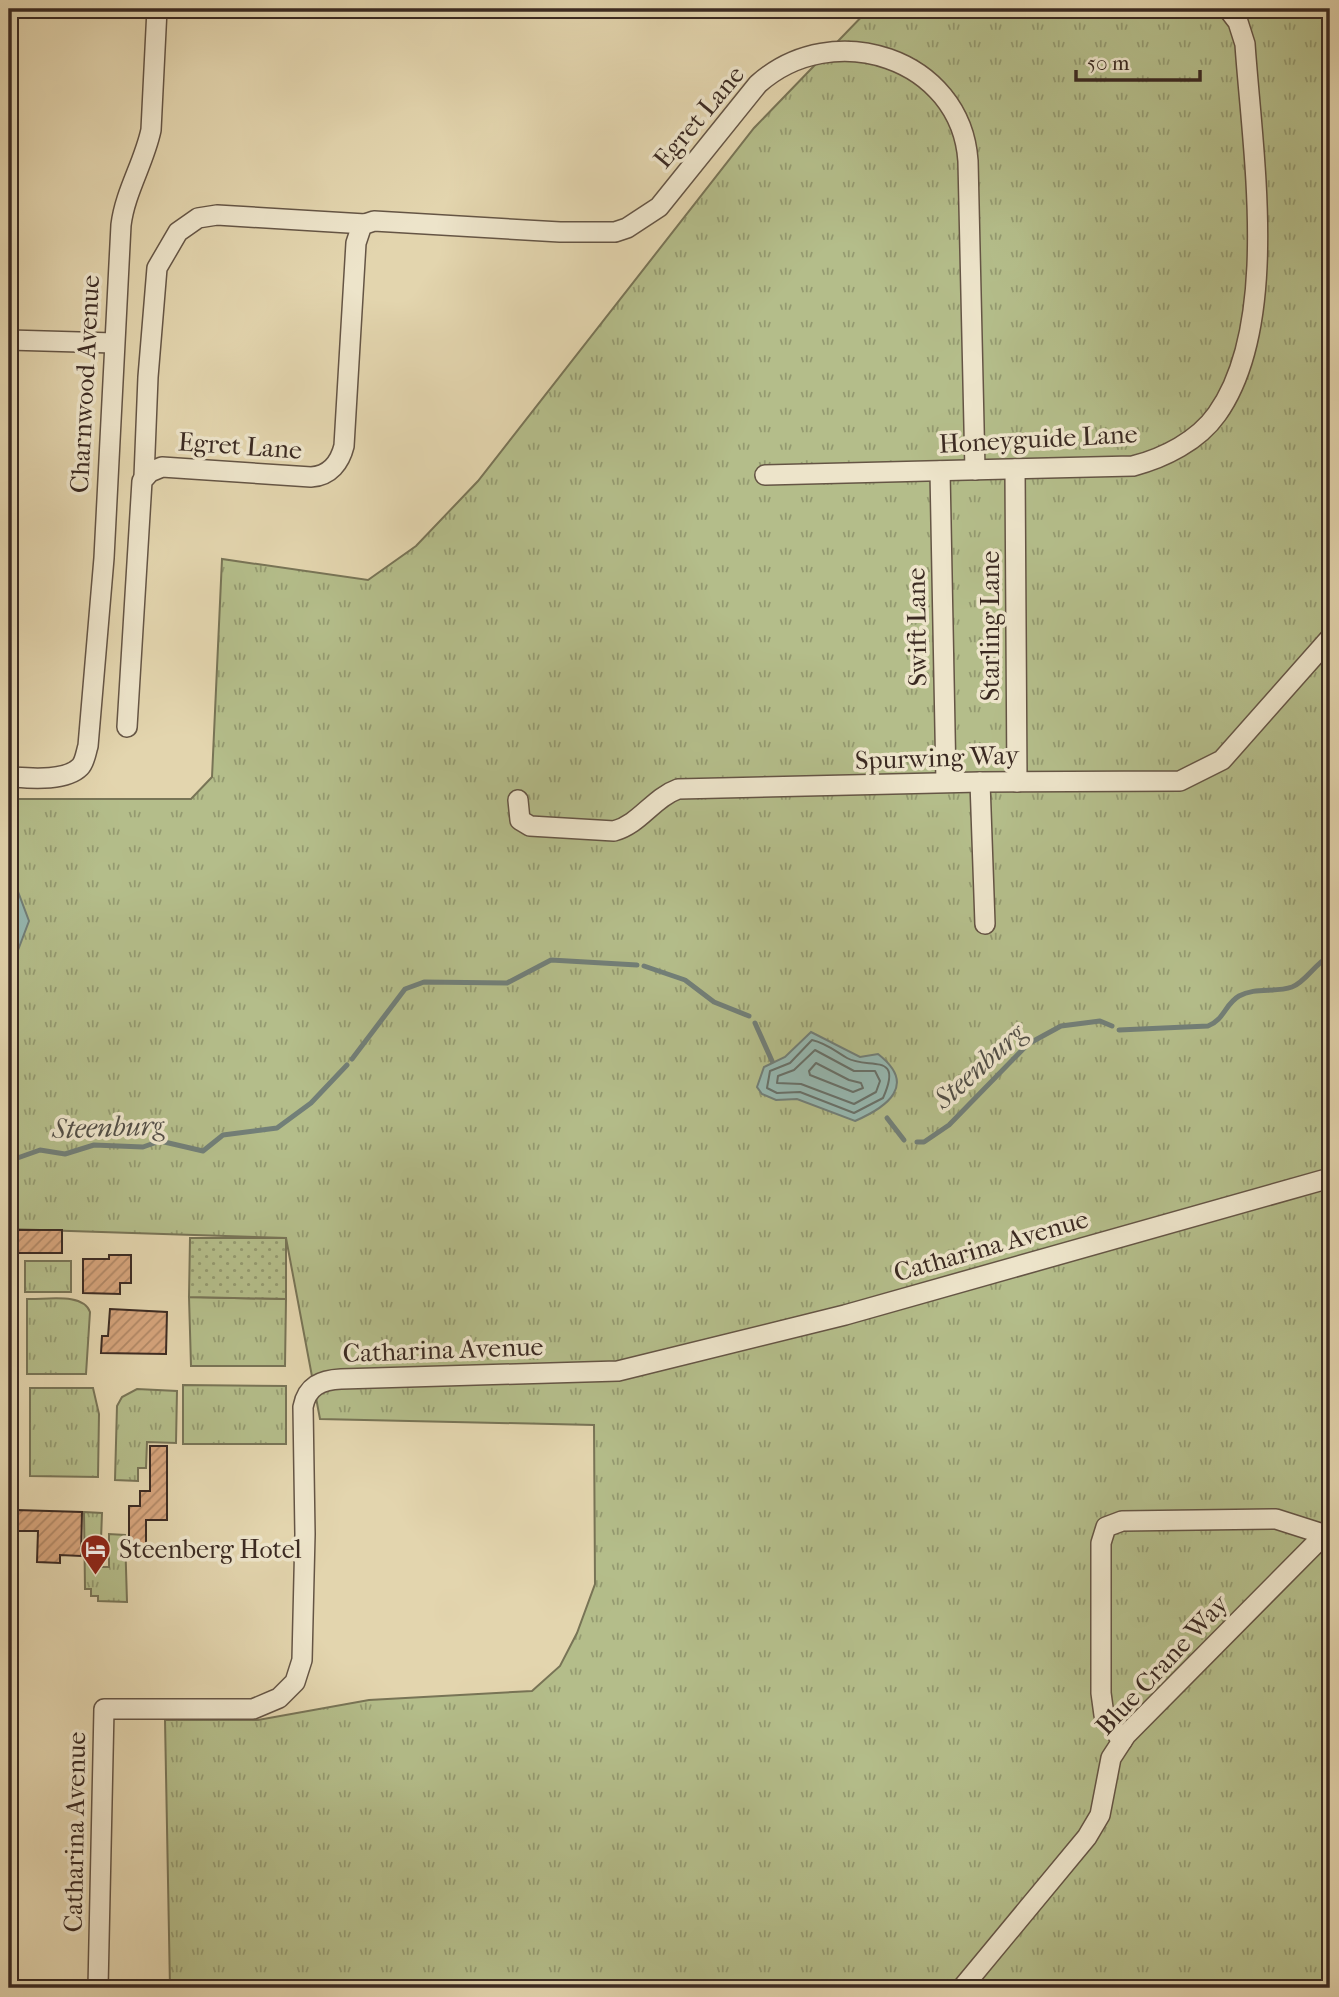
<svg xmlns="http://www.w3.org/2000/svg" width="1339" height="1997" viewBox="0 0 1339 1997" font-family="'IM FELL French Canon',serif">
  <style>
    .grass { fill: url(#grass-tufts); stroke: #787456; stroke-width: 2 }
    .park { fill: url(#park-dots); stroke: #787456; stroke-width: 2 }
    .water { fill: #96b8b1; stroke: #727f78; stroke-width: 2 }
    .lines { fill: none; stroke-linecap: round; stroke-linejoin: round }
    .shore { stroke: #68716a; stroke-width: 2 }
    .stream { stroke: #727f78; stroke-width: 5 }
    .building { fill: url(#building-hatch); stroke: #3b2a22; stroke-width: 2 }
    .street-casing { stroke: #655545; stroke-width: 22 }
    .street { stroke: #ede4ca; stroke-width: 19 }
    .labels { text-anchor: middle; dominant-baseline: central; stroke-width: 7; stroke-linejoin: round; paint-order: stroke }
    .street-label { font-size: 26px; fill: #3b2a22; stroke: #ede4ca }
    .poi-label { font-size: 26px; fill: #3b2a22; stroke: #ede4ca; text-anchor: start }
    .water-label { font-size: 28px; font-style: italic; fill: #524e46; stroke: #ede4ca }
  </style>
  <defs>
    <pattern id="grass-tufts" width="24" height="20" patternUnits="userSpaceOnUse" patternTransform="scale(1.75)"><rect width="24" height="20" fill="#b4bd8a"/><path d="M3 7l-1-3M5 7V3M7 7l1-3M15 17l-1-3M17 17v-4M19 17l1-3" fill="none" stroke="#949a70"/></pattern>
    <pattern id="park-dots" width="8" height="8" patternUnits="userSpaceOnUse" patternTransform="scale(1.75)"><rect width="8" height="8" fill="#b4bd8a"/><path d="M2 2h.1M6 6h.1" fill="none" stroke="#949a70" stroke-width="1.8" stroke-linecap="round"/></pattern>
    <pattern id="building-hatch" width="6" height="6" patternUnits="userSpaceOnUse" patternTransform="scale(1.75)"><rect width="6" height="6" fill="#d7a57d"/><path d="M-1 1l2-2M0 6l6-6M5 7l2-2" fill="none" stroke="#b08766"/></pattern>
  </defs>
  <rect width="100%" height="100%" fill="#e3d5ae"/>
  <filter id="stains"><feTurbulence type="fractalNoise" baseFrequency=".00286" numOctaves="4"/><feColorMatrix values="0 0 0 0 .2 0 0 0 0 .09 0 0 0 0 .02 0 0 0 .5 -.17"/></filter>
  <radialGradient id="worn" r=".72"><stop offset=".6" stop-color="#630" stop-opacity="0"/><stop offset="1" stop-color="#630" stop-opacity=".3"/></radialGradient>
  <!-- grass -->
  <g class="grass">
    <path d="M 869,9 L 1330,9 L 1330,1988 L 170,1988 L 165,1720 L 258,1720 L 369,1700 L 532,1691 L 560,1666 L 577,1633 L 595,1584 L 594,1425 L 320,1419 L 286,1238 L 9,1229 L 9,799 L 191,799 L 212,777 L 222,559 L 368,580 L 416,546 L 478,481 L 754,128 Z"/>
    <rect x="25" y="1261" width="46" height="31"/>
    <path d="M 189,1297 L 286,1299 L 285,1366 L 191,1366 Z"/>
    <path d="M 27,1299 C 45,1300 83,1292 90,1312 L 86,1374 L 27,1374 Z"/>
    <path d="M 183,1385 L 286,1386 L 286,1444 L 183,1444 Z"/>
    <path d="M 30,1388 L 93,1388 L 99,1414 L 98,1477 L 30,1476 Z"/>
    <path d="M 137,1389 L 177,1391 L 176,1443 L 147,1442 L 146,1468 L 138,1468 L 138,1481 L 115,1480 L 117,1406 L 122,1397 Z"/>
    <path d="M 84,1512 L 102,1513 L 100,1567 L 109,1567 L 109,1534 L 125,1535 L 127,1602 L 98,1601 L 98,1596 L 91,1596 L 91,1589 L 85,1589 Z"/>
  </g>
  <!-- park -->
  <path class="park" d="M 190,1238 L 286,1238 L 286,1299 L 189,1297 Z"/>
  <!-- water -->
  <g class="water">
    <path d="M 9,880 L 17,889 L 29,921 L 9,974 Z"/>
    <path d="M 811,1032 L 860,1057 L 878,1054 C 918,1085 887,1107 855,1121 L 797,1099 L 776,1100 L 762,1094 L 757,1087 L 764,1067 L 785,1057 Z"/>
  </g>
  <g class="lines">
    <!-- shore -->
    <g class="shore">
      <path d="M 812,1040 C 826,1043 835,1051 847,1058 C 868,1070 904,1051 883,1098 L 854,1113 L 800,1092 L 777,1093 L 767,1088 L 770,1071 L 790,1063 Z"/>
      <path d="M 815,1050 L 854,1071 L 875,1071 L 880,1081 L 876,1092 L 854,1104 L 801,1084 L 777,1083 L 778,1076 L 794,1070 Z"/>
      <path d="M 816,1063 L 849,1080 L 861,1083 L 863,1088 L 853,1092 L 810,1075 L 809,1071 Z"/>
    </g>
    <!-- stream -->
    <g class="stream">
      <path d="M 644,966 L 685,980 L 714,1002 L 749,1016"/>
      <path d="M 755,1023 L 772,1061"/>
      <path d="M 1119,1030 L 1208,1026 C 1224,1020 1225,1004 1239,996 C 1255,987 1275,993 1292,987 C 1306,982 1315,963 1330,956"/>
      <path d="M 352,1059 L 405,989 L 424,982 L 507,983 L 551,960 L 637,965"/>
      <path d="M 887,1118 L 904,1140"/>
      <path d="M 917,1142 L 924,1142 L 949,1125 L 1028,1044 L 1061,1026 L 1100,1021 L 1112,1026"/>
      <path d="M 9,1161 L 40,1150 L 65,1154 L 94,1145 L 143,1147 L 160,1141 L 203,1151 L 223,1135 L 277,1128 L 311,1103 L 347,1065"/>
    </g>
  </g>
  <!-- building -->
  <g class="building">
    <rect x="9" y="1230" width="53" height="23"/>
    <path d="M 109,1255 L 131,1255 L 131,1283 L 120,1283 L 120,1294 L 83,1293 L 83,1259 L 109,1259 Z"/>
    <path d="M 110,1309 L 167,1312 L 166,1354 L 101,1353 L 102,1336 L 108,1336 Z"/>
    <path d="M 150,1446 L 167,1446 L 167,1520 L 146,1520 L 146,1557 L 129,1556 L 129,1506 L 140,1506 L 140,1491 L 150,1491 Z"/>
    <path d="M 16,1510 L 82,1512 L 81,1556 L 60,1555 L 60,1563 L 37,1562 L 38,1531 L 15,1531 Z"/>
  </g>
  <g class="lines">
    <defs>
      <g id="street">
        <path d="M 9,340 L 114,343"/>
        <path d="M 1015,469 L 1017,782"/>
        <path d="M 940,471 L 946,782"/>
        <path d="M 765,475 L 1133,466 C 1164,458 1198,441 1217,414 C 1281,324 1252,149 1245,44 L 1238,22 L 1228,9"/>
        <path d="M 144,477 L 148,377 L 157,268 L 178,232 L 198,218 L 217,215 L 365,224"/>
        <path d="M 127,727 L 142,481 L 150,472 L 162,467 L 311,477 C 330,476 340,462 344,446 L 356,243 L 362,225 L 374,221 L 560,232 L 615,232 L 627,228 L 659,207 L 758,84 C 833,17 961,58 968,161 L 975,470"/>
        <path d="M 9,777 C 28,778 65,782 80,767 C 85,762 86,752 88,746 L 104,558 L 121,225 C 125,192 144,163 151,130 L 157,9"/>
        <path d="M 980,782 L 985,924"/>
        <path d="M 518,800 L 520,820 L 530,826 L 614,831 C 640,824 653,798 678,789 L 980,782 L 1180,781 L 1222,760 L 1330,638"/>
        <path d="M 1122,1741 L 1104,1715 L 1101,1693 L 1101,1543 L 1106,1527 L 1122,1521 L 1276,1519 L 1323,1534"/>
        <path d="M 98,1988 L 104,1709 L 253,1709 L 279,1698 L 295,1682 L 302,1660 L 305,1534 L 303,1407 C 307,1386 321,1380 341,1379 L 618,1371 L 845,1315 L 1330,1178"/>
        <path d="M 962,1988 L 1087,1837 L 1100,1815 L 1111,1758 L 1126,1735 L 1330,1529"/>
      </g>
    </defs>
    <!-- street casing -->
    <use href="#street" class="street-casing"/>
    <!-- street -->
    <use href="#street" class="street"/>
  </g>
  <!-- icons -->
  <defs>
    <symbol id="hotel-pin" viewBox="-11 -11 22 30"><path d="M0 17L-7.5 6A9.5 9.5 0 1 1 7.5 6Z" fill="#8f2418" stroke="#ede4ca"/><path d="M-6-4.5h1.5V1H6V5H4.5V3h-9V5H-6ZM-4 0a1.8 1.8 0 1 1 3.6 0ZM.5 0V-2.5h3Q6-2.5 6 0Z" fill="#fff"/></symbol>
  </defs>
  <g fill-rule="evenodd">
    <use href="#hotel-pin" x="78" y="1532" width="35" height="47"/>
  </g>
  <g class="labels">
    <!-- street labels -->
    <g class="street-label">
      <text transform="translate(699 117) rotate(-50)">Egret Lane</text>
      <text transform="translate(85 384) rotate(-87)">Charnwood Avenue</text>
      <text transform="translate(1038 439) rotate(-3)">Honeyguide Lane</text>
      <text transform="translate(240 446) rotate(4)">Egret Lane</text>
      <text transform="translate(990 626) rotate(-90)">Starling Lane</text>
      <text transform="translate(917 627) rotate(-91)">Swift Lane</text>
      <text transform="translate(937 758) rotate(-2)">Spurwing Way</text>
      <text transform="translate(991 1246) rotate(-16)">Catharina Avenue</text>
      <text transform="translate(443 1350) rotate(-2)">Catharina Avenue</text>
      <text transform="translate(1162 1665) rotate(-47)">Blue Crane Way</text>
      <text transform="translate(75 1832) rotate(-89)">Catharina Avenue</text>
    </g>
    <!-- poi labels -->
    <g class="poi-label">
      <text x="119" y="1549">Steenberg Hotel</text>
    </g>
    <!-- water labels -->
    <g class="water-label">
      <text transform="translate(979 1066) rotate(-42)">Steenburg</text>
      <text transform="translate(108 1127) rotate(-2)">Steenburg</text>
    </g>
  </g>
  <!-- margin -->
  <rect width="1339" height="1997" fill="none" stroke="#e3d5ae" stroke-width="35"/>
  <rect x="10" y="10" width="1318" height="1976" fill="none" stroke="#3b2a22" stroke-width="3.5"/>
  <rect x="18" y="18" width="1304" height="1962" fill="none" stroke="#3b2a22" stroke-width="2"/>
  <!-- scale -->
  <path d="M1076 70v10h124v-10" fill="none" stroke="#3b2a22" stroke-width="3.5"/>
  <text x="1087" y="70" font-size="21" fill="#3b2a22" stroke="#ede4ca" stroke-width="5" paint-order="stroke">50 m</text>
  <rect width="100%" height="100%" filter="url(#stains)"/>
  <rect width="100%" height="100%" fill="url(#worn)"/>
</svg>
